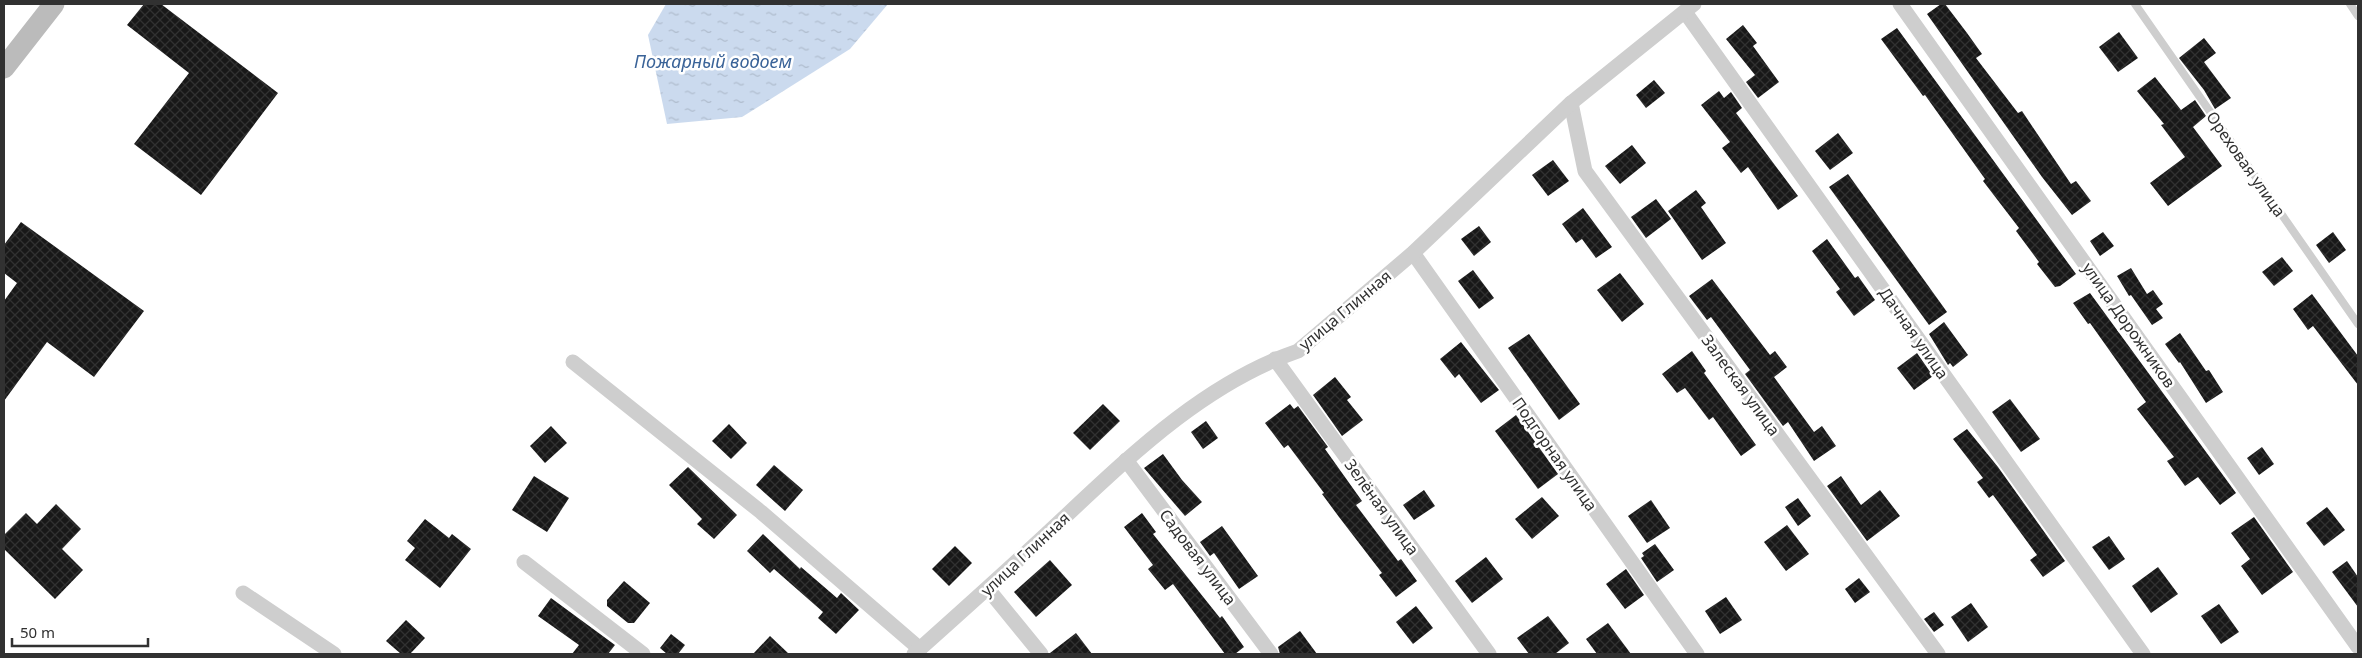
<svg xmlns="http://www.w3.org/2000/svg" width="2362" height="658" viewBox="0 0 2362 658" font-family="'Noto Sans',sans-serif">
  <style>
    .water { fill: url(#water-ripples) }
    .building { fill: url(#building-cross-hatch) }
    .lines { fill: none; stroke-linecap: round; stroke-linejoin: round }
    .service { stroke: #cecece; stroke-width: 8 }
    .minor { stroke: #cecece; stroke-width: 15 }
    .secondary { stroke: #bbb; stroke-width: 21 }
    .labels { text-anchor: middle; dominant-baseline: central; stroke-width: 5; stroke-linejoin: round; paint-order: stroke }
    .street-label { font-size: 16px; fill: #313131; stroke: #fff }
    .water-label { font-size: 18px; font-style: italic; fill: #3a6398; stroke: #fff }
  </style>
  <defs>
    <pattern id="water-ripples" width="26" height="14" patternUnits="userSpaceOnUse" patternTransform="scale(1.25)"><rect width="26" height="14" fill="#cbdaee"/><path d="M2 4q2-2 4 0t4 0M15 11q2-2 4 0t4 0" fill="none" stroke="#afbccd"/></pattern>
    <pattern id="building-cross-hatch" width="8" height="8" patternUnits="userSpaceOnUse" patternTransform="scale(1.25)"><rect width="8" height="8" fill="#181818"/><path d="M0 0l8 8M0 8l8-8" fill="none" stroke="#313131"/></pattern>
  </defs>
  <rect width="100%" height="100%" fill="#fff"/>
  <!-- water -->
  <path class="water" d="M 666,4 L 888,4 L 850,49 L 742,117 L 667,124 L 648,35 Z"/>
  <!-- building -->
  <g class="building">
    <path d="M 144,4 L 161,4 L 278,93 L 201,195 L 134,144 L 189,73 L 127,25 Z"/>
    <path d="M 1941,4 L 1945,4 L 1967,33 L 1982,54 L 1976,58 L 2018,113 L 2022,111 L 2071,184 L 2076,181 L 2091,201 L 2072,215 L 2042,177 L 1927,14 Z"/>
    <path d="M 1743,25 L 1757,43 L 1753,46 L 1779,82 L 1758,98 L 1746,82 L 1755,75 L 1726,39 Z"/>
    <path d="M 1897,28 L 2076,274 L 2060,286 L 2055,287 L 2037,264 L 2039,262 L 2016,231 L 2019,228 L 1983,181 L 1985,179 L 1925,95 L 1923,96 L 1881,39 Z"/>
    <path d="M 2119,32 L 2138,58 L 2118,72 L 2099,47 Z"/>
    <path d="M 2204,38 L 2216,53 L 2204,62 L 2231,98 L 2215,109 L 2204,90 L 2179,58 Z"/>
    <path d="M 2155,77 L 2181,110 L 2195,100 L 2206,116 L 2193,127 L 2222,166 L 2168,206 L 2150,183 L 2185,157 L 2161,125 L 2164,124 L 2137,91 Z"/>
    <path d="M 1654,80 L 1665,93 L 1646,108 L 1636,95 Z"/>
    <path d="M 1719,91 L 1724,98 L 1731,92 L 1742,108 L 1736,113 L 1798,196 L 1778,210 L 1748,167 L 1741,173 L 1722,148 L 1730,142 L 1701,105 Z"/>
    <path d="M 1838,133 L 1853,153 L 1830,170 L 1815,151 Z"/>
    <path d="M 1632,145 L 1646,163 L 1620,184 L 1605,166 Z"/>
    <path d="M 1553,160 L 1569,181 L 1548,196 L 1532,175 Z"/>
    <path d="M 1848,174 L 1947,312 L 1929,325 L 1829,187 Z"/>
    <path d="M 1696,190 L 1706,203 L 1701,207 L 1726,243 L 1702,260 L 1668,211 Z"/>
    <path d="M 1656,199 L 1671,219 L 1646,238 L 1631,217 Z"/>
    <path d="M 1583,208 L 1612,247 L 1596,258 L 1582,239 L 1576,243 L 1562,224 Z"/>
    <path d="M 21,222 L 144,311 L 94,377 L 47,342 L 4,401 L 4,301 L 17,283 L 4,273 L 4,245 Z"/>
    <path d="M 1479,226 L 1491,242 L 1474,256 L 1461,239 Z"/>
    <path d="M 2103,232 L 2114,246 L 2100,256 L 2090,241 Z"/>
    <path d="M 2333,232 L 2346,250 L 2329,263 L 2316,245 Z"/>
    <path d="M 1827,239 L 1855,278 L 1858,276 L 1875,300 L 1854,316 L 1836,292 L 1840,289 L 1812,251 Z"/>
    <path d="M 2282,257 L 2293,271 L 2274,286 L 2262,272 Z"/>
    <path d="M 2131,268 L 2147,294 L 2153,290 L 2163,304 L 2156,309 L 2163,318 L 2152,325 L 2131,295 L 2129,296 L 2117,276 Z"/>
    <path d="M 1473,270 L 1494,298 L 1479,309 L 1458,281 Z"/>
    <path d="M 1620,273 L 1644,304 L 1622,322 L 1597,290 Z"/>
    <path d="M 1712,279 L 1770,355 L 1775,351 L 1787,367 L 1774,377 L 1814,432 L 1822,426 L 1836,446 L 1814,461 L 1788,422 L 1783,426 L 1745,374 L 1750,370 L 1711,317 L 1707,320 L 1689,296 Z"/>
    <path d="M 2090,293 L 2236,493 L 2220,505 L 2198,477 L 2185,486 L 2167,461 L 2174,457 L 2137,409 L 2146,402 L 2090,323 L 2088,324 L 2073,303 Z"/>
    <path d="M 2312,294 L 2358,356 L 2358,385 L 2313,326 L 2308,330 L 2293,309 Z"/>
    <path d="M 1944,322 L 1968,355 L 1953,367 L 1950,363 L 1948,365 L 1929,334 Z"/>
    <path d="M 2180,333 L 2206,371 L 2209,370 L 2223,392 L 2206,403 L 2180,362 L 2179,363 L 2165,344 Z"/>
    <path d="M 1529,334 L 1580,404 L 1559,420 L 1508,348 Z"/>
    <path d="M 1461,342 L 1499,390 L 1481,403 L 1459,374 L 1455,378 L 1440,359 Z"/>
    <path d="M 1692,351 L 1706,371 L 1704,373 L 1756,445 L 1741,456 L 1713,417 L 1709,420 L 1685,388 L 1677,393 L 1662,374 Z"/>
    <path d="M 1917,353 L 1933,376 L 1914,390 L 1897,368 Z"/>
    <path d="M 1335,377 L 1351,397 L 1347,400 L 1363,420 L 1342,436 L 1313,395 Z"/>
    <path d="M 2010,399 L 2040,439 L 2021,452 L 1992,412 Z"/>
    <path d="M 1103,404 L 1120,421 L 1090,450 L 1073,433 Z"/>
    <path d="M 1290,404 L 1294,409 L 1298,406 L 1328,447 L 1325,449 L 1362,501 L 1356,505 L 1398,561 L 1401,559 L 1417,581 L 1396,597 L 1379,575 L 1382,573 L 1339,517 L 1322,494 L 1324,493 L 1288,445 L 1284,448 L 1265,423 Z"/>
    <path d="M 1516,415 L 1558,474 L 1538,489 L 1495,431 Z"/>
    <path d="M 1206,421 L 1218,438 L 1203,449 L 1191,432 Z"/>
    <path d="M 729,424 L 747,443 L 731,459 L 712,441 Z"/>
    <path d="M 551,426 L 567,443 L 545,463 L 530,446 Z"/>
    <path d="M 1967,429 L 1998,467 L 2065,561 L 2043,577 L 2030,560 L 2037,555 L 1993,495 L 1989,498 L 1977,482 L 1983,478 L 1953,439 Z"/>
    <path d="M 2262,447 L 2274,464 L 2259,475 L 2247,458 Z"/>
    <path d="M 1163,454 L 1182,480 L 1202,502 L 1185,516 L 1144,468 Z"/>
    <path d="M 774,465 L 803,490 L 785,511 L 756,485 Z"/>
    <path d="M 688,467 L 737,515 L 714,539 L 697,524 L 702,519 L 669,485 Z"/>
    <path d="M 534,476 L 569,498 L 547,532 L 512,510 Z"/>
    <path d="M 1841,476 L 1861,505 L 1880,490 L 1900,516 L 1867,541 L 1827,486 Z"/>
    <path d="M 1424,490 L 1435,506 L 1414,520 L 1403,505 Z"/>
    <path d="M 1542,497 L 1559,516 L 1532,539 L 1515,519 Z"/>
    <path d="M 1798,498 L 1811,516 L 1798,526 L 1785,507 Z"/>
    <path d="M 1651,500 L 1670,528 L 1647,543 L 1628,516 Z"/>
    <path d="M 56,504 L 81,529 L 62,549 L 83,570 L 55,599 L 4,549 L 4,535 L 26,513 L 37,524 Z"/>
    <path d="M 2327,507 L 2345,530 L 2324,546 L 2306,523 Z"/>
    <path d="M 1142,513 L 1156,532 L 1153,534 L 1220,618 L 1222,616 L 1244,647 L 1235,654 L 1225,654 L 1173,584 L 1165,590 L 1148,569 L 1153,565 L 1124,527 Z"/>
    <path d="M 2254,517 L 2293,572 L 2262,595 L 2241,566 L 2250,559 L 2231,533 Z"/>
    <path d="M 425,519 L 449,538 L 452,534 L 471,549 L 440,588 L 405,560 L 415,548 L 407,541 Z"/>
    <path d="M 1787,525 L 1809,554 L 1786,571 L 1764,542 Z"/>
    <path d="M 1222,526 L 1258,576 L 1239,589 L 1214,553 L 1210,556 L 1200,542 Z"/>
    <path d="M 763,534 L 800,569 L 801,567 L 837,598 L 841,593 L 859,610 L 836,634 L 818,618 L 823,612 L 774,569 L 770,573 L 747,551 Z"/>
    <path d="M 2109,536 L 2125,559 L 2109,570 L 2092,547 Z"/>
    <path d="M 1655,544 L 1674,570 L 1657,582 L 1641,558 L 1644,556 L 1642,553 Z"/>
    <path d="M 955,546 L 972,563 L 949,586 L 932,569 Z"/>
    <path d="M 1486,557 L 1503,579 L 1472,603 L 1455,581 Z"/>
    <path d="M 1050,560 L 1072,585 L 1036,617 L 1014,592 Z"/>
    <path d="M 2347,561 L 2358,577 L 2358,607 L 2332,572 Z"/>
    <path d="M 2158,567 L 2178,594 L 2151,613 L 2132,586 Z"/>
    <path d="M 1626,569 L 1644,595 L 1625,609 L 1606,584 Z"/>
    <path d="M 1859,578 L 1870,592 L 1855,603 L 1845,589 Z"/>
    <path d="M 624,581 L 650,603 L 634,623 L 628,623 L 607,606 L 607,600 Z"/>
    <path d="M 1726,597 L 1742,620 L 1720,634 L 1705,611 Z"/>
    <path d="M 551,598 L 615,645 L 608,654 L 572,654 L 579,645 L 538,616 Z"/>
    <path d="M 1971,603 L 1988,627 L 1968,642 L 1951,617 Z"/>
    <path d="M 2219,604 L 2239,632 L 2221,644 L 2201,616 Z"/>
    <path d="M 1416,606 L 1433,628 L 1413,644 L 1396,622 Z"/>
    <path d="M 1934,612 L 1944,625 L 1934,632 L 1924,619 Z"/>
    <path d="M 1548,616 L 1569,643 L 1555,654 L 1529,654 L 1517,638 Z"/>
    <path d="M 406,620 L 425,638 L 410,654 L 401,654 L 386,641 Z"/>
    <path d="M 1608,623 L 1631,654 L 1597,654 L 1586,639 Z"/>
    <path d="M 1300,631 L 1317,654 L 1280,654 L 1278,647 Z"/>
    <path d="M 1076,633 L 1092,654 L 1050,654 L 1050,653 Z"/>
    <path d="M 671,634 L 685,645 L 678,654 L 667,654 L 660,648 Z"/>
    <path d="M 770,636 L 789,654 L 753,654 Z"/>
  </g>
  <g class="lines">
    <!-- service -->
    <g class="service">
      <path d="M 2135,4 L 2358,324"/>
      <path d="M 2350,4 L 2358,16"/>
    </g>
    <!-- minor -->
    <g class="minor">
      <path d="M 1900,4 L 2358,647"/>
      <path d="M 1685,12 L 2143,654"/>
      <path d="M 1571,103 L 1585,171 L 1938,654"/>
      <path d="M 1413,253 L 1697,654"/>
      <path d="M 1275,359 L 1489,654"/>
      <path d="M 573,362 L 761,512 L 920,649"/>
      <path d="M 1126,460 L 1271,654"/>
      <path d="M 524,562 L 643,654"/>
      <path d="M 988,589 L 1041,654"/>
      <path d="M 243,593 L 334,654"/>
      <path d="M 914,654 C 961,612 1008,570 1054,527 C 1127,459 1202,384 1298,351 L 1413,253 L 1571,103 L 1694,4"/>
    </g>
    <!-- secondary -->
    <path class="secondary" d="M 4,68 L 54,4"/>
  </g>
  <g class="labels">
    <!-- street labels -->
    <g class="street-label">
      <text transform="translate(2246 164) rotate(55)">Ореховая улица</text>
      <text transform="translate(1345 310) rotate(-40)">улица Глинная</text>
      <text transform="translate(2129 325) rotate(55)">улица Дорожников</text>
      <text transform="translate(1914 333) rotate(55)">Дачная улица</text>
      <text transform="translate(1741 385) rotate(54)">Залеская улица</text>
      <text transform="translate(1555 454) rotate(55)">Подгорная улица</text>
      <text transform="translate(1382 507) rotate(54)">Зелёная улица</text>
      <text transform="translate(1025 554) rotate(-43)">улица Глинная</text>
      <text transform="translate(1198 557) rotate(53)">Садовая улица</text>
    </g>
    <!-- water labels -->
    <g class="water-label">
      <text x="713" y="61">Пожарный водоем</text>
    </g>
  </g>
  <!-- border -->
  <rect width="2362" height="658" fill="none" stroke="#313131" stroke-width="10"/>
  <!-- scale -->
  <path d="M12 638v8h136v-8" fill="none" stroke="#313131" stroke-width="2.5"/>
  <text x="20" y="638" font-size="15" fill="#313131" stroke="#ffffff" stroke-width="4" paint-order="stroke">50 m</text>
</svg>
